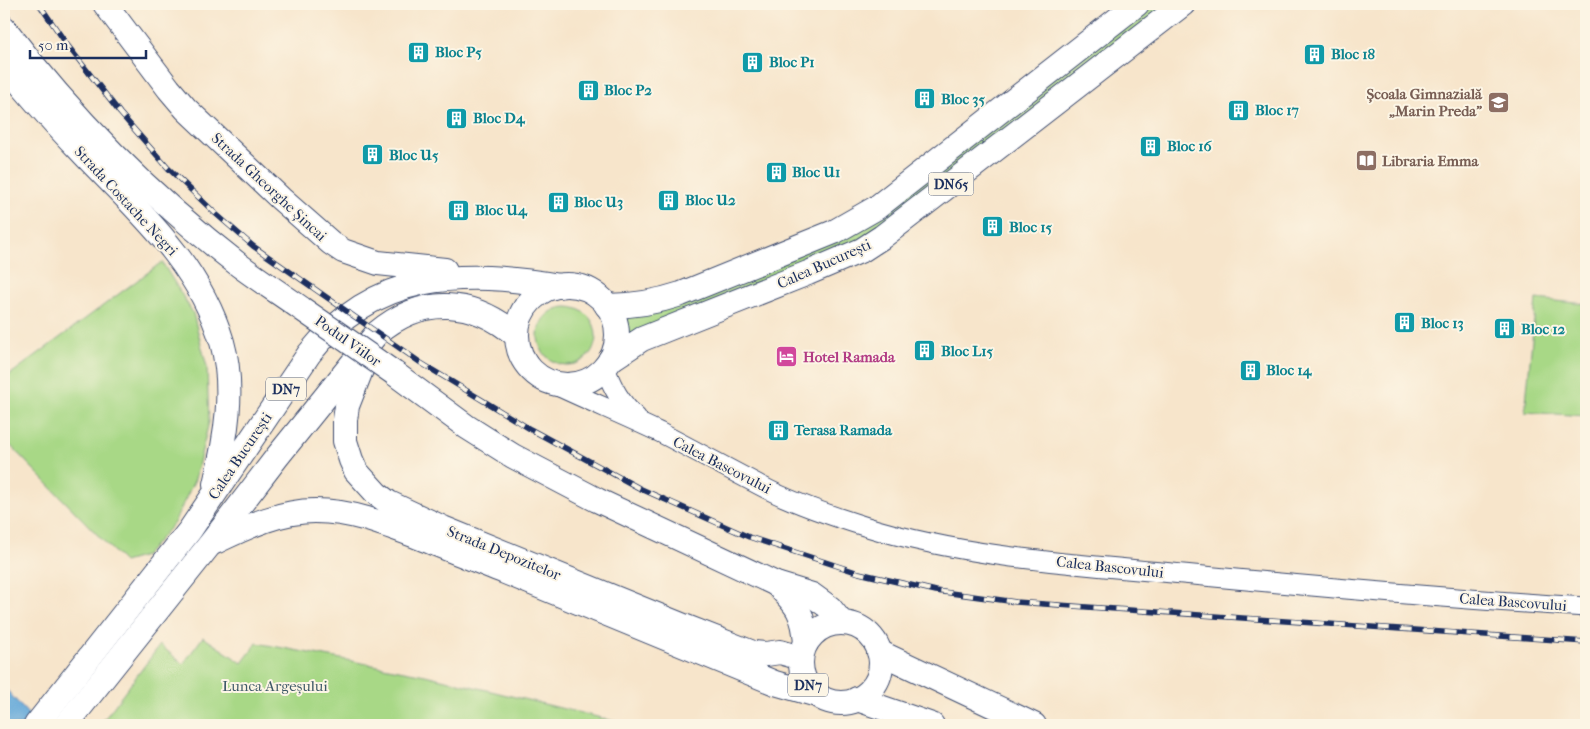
<svg xmlns="http://www.w3.org/2000/svg" width="1590" height="729" viewBox="0 0 1590 729" font-family="'IM FELL French Canon',serif">
  <style>
    .green { fill: #a8d886; stroke: #628472 }
    .water { fill: #63a8d9; stroke: #3f6c9c }
    .lines { fill: none; stroke-linecap: round; stroke-linejoin: round }
    .minor-casing { stroke: #3c4a6e; stroke-width: 21 }
    .major-casing { stroke: #3c4a6e; stroke-width: 26 }
    .minor { stroke: #fff; stroke-width: 19 }
    .major { stroke: #fff; stroke-width: 24 }
    .rail-casing { stroke: #1b2f5e; stroke-width: 5.5 }
    .rail { stroke: #fcf5e5; stroke-width: 4; stroke-dasharray: 11; stroke-linecap: butt }
    .major-bridge-casing { stroke: #3c4a6e; stroke-width: 26; stroke-linecap: butt }
    .major-bridge { stroke: #fff; stroke-width: 24 }
    .labels { text-anchor: middle; dominant-baseline: central; stroke-width: 4; stroke-linejoin: round; paint-order: stroke }
    .shield { fill: #fcf5e5; stroke: #5e6a86; stroke-width: 1 }
    .shield-label { font-size: 14px; font-weight: bold; fill: #1b2f5e }
    .culture-label { font-size: 15px; font-weight: bold; fill: #0d838f; stroke: #fcf5e5; text-anchor: start }
    .education-label { font-size: 15px; font-weight: bold; fill: #785e54; stroke: #fcf5e5; text-anchor: end }
    .street-label { font-size: 15px; fill: #1b2f5e; stroke: #fcf5e5 }
    .hotel-label { font-size: 15px; font-weight: bold; fill: #b23c85; stroke: #fcf5e5; text-anchor: start }
    .park-label { font-size: 15px; fill: #3e5968; stroke: #fcf5e5 }
  </style>
  <rect width="100%" height="100%" fill="#fcf5e5"/>
  <filter id="ink" filterUnits="userSpaceOnUse"><feTurbulence type="fractalNoise" baseFrequency=".02" numOctaves="2"/><feDisplacementMap in="SourceGraphic" scale="10" xChannelSelector="R" yChannelSelector="G"/><feConvolveMatrix kernelMatrix="1 2 1 2 8 2 1 2 1" color-interpolation-filters="sRGB"/></filter>
  <filter id="wash" filterUnits="userSpaceOnUse"><feTurbulence type="fractalNoise" baseFrequency=".0096" numOctaves="4" result="noise"/><feDisplacementMap in="SourceGraphic" scale="20" xChannelSelector="R" yChannelSelector="G"/><feGaussianBlur stdDeviation="1.12" result="paint"/><feColorMatrix in="noise" values="0 0 0 0 0 0 0 0 0 0 0 0 0 0 0 0 0 1.4 0 .05"/><feComposite in="paint" operator="in"/></filter>
  <g filter="url(#wash)">
    <rect width="100%" height="100%" fill="#f7e5cb"/>
    <!-- green -->
    <g class="green">
      <path d="M 1137,4 L 1183,4 L 882,237 L 610,360 L 617,334 L 612,313 L 834,232 Z"/>
      <path d="M 162,262 L 193,313 L 207,367 L 209,422 L 195,479 L 174,523 L 145,556 L 124,562 L 4,439 L 4,379 Z"/>
      <path d="M 1536,299 L 1586,304 L 1586,416 L 1525,412 Z"/>
      <circle cx="567" cy="336" r="29"/>
      <path d="M 203,637 L 242,663 L 257,643 L 425,675 L 630,725 L 100,725 L 160,645 L 183,664 Z"/>
    </g>
    <!-- water -->
    <path class="water" d="M 4,687 L 38,725 L 4,725 Z"/>
  </g>
  <g filter="url(#ink)">
    <g class="lines">
      <defs>
        <g id="minor">
          <path d="M 605,367 C 612,388 621,403 637,418"/>
          <path d="M 551,383 C 587,400 623,415 659,432 C 696,451 732,471 769,490 C 799,505 832,516 864,526 C 967,558 1077,564 1183,574 C 1318,587 1452,599 1586,607"/>
        </g>
        <g id="major">
          <path d="M 105,4 L 169,89 L 186,109 L 281,199 L 331,243 L 343,251 L 378,263 L 445,270"/>
          <path d="M 4,28 C 71,116 151,197 239,265 C 259,280 281,294 302,309"/>
          <path d="M 4,64 C 28,93 53,122 79,149 C 135,209 197,259 222,342 C 235,388 226,439 215,484"/>
          <circle cx="567" cy="335" r="50"/>
          <path d="M 607,306 C 633,306 657,302 681,294 L 834,232 L 876,208 L 1137,4"/>
          <path d="M 365,360 L 347,406 L 345,420 L 345,441 L 351,460 L 356,471 L 377,494 L 389,503 L 443,528 L 684,626 L 753,653 L 766,654 L 780,652 L 801,658"/>
          <path d="M 610,360 L 642,339 L 808,273 L 862,250 L 882,237 L 1183,4"/>
          <path d="M 394,373 L 467,427 L 513,456 L 597,500 L 776,584 L 812,595 L 830,608 L 842,623"/>
          <path d="M 215,542 C 247,527 279,511 315,511 C 353,511 387,525 421,538 C 449,549 477,561 505,572 C 595,609 685,646 775,683 L 817,695"/>
          <path d="M 776,584 C 797,605 804,613 806,643"/>
          <circle cx="841" cy="663" r="40"/>
          <path d="M 879,652 L 1034,725"/>
          <path d="M 857,699 L 932,725"/>
          <path d="M 36,725 L 190,530 L 309,354 C 376,270 462,270 559,286"/>
          <path d="M 66,725 L 211,543 L 277,457 L 377,333 C 422,295 473,298 517,336"/>
        </g>
      </defs>
      <!-- minor casing -->
      <use href="#minor" class="minor-casing"/>
      <!-- major casing -->
      <use href="#major" class="major-casing"/>
      <!-- minor -->
      <use href="#minor" class="minor"/>
      <!-- major -->
      <use href="#major" class="major"/>
      <defs>
        <path id="rail" d="M 39,4 L 68,46 L 120,113 L 168,168 L 216,214 L 253,246 L 421,363 L 530,429 L 639,488 L 749,537 L 859,573 L 936,591 L 1016,602 L 1586,642"/>
      </defs>
      <!-- rail casing -->
      <use href="#rail" class="rail-casing"/>
      <!-- rail -->
      <use href="#rail" class="rail"/>
      <defs>
        <path id="major-bridge" d="M 302,309 L 394,373"/>
      </defs>
      <!-- major-bridge casing -->
      <use href="#major-bridge" class="major-bridge-casing"/>
      <!-- major-bridge -->
      <use href="#major-bridge" class="major-bridge"/>
    </g>
  </g>
  <!-- icons -->
  <defs>
    <symbol id="building-square" viewBox="-11 -11 22 22"><rect x="-9" y="-9" width="18" height="18" rx="4" fill="#0f9aa8" stroke="#fcf5e5"/><path d="M-4-6H4V6H1V3H-1V6H-4ZM-2.5-4.3h1.7v1.8h-1.7ZM.8-4.3h1.7v1.8H.8ZM-2.5-1h1.7V.8h-1.7ZM.8-1h1.7V.8H.8Z" fill="#fff"/></symbol>
    <symbol id="school-square" viewBox="-11 -11 22 22"><rect x="-9" y="-9" width="18" height="18" rx="4" fill="#8d6e63" stroke="#fcf5e5"/><path d="M0-5L7-2L0 1L-7-2ZM-4 1L0 2.5L4 1V4Q0 6-4 4Z" fill="#fff"/></symbol>
    <symbol id="library-square" viewBox="-11 -11 22 22"><rect x="-9" y="-9" width="18" height="18" rx="4" fill="#8d6e63" stroke="#fcf5e5"/><path d="M-6-4Q-3-5.5-.7-3.5V5Q-3 3-6 4ZM6-4Q3-5.5 .7-3.5V5Q3 3 6 4Z" fill="#fff"/></symbol>
    <symbol id="hotel-square" viewBox="-11 -11 22 22"><rect x="-9" y="-9" width="18" height="18" rx="4" fill="#d1479c" stroke="#fcf5e5"/><path d="M-6-4.5h1.5V1H6V5H4.5V3h-9V5H-6ZM-4 0a1.8 1.8 0 1 1 3.6 0ZM.5 0V-2.5h3Q6-2.5 6 0Z" fill="#fff"/></symbol>
  </defs>
  <g fill-rule="evenodd">
    <use href="#building-square" x="406" y="40" width="25" height="25"/>
    <use href="#building-square" x="1302" y="42" width="25" height="25"/>
    <use href="#building-square" x="740" y="50" width="25" height="25"/>
    <use href="#building-square" x="576" y="78" width="25" height="25"/>
    <use href="#building-square" x="912" y="86" width="25" height="25"/>
    <use href="#school-square" x="1486" y="90" width="25" height="25"/>
    <use href="#building-square" x="1226" y="98" width="25" height="25"/>
    <use href="#building-square" x="444" y="106" width="25" height="25"/>
    <use href="#building-square" x="1138" y="134" width="25" height="25"/>
    <use href="#building-square" x="360" y="142" width="25" height="25"/>
    <use href="#library-square" x="1354" y="148" width="25" height="25"/>
    <use href="#building-square" x="764" y="160" width="25" height="25"/>
    <use href="#building-square" x="656" y="188" width="25" height="25"/>
    <use href="#building-square" x="546" y="190" width="25" height="25"/>
    <use href="#building-square" x="446" y="198" width="25" height="25"/>
    <use href="#building-square" x="980" y="214" width="25" height="25"/>
    <use href="#building-square" x="1392" y="310" width="25" height="25"/>
    <use href="#building-square" x="1492" y="316" width="25" height="25"/>
    <use href="#building-square" x="912" y="338" width="25" height="25"/>
    <use href="#hotel-square" x="774" y="344" width="25" height="25"/>
    <use href="#building-square" x="1238" y="358" width="25" height="25"/>
    <use href="#building-square" x="766" y="418" width="25" height="25"/>
  </g>
  <g class="labels">
    <!-- shield labels -->
    <g class="shield">
      <rect x="928.5" y="172.5" width="45" height="23" rx="4"/>
      <rect x="266" y="377.5" width="40" height="23" rx="4"/>
      <rect x="788" y="673.5" width="40" height="23" rx="4"/>
    </g>
    <g class="shield-label">
      <text x="951" y="184">DN65</text>
      <text x="286" y="389">DN7</text>
      <text x="808" y="685">DN7</text>
    </g>
    <!-- culture labels -->
    <g class="culture-label">
      <text x="435" y="52">Bloc P5</text>
      <text x="1331" y="54">Bloc 18</text>
      <text x="769" y="62">Bloc P1</text>
      <text x="604" y="90">Bloc P2</text>
      <text x="941" y="99">Bloc 35</text>
      <text x="1255" y="110">Bloc 17</text>
      <text x="473" y="118">Bloc D4</text>
      <text x="1167" y="146">Bloc 16</text>
      <text x="389" y="155">Bloc U5</text>
      <text x="792" y="172">Bloc U1</text>
      <text x="685" y="200">Bloc U2</text>
      <text x="574" y="202">Bloc U3</text>
      <text x="475" y="210">Bloc U4</text>
      <text x="1009" y="227">Bloc 15</text>
      <text x="1421" y="323">Bloc 13</text>
      <text x="1521" y="329">Bloc 12</text>
      <text x="941" y="351">Bloc L15</text>
      <text x="1266" y="370">Bloc 14</text>
      <text x="794" y="430">Terasa Ramada</text>
    </g>
    <!-- education labels -->
    <g class="education-label">
      <text x="1482" y="94">Școala Gimnazială<tspan x="1482" dy="17">„Marin Preda”</tspan></text>
      <text x="1382" y="161" text-anchor="start">Libraria Emma</text>
    </g>
    <!-- street labels -->
    <g class="street-label">
      <text transform="translate(269 187) rotate(43)">Strada Gheorghe Șincai</text>
      <text transform="translate(126 201) rotate(47)">Strada Costache Negri</text>
      <text transform="translate(824 264) rotate(-24)">Calea București</text>
      <text transform="translate(348 341) rotate(35)">Podul Viilor</text>
      <text transform="translate(240 456) rotate(-56)">Calea București</text>
      <text transform="translate(722 465) rotate(27)">Calea Bascovului</text>
      <text transform="translate(504 553) rotate(22)">Strada Depozitelor</text>
      <text transform="translate(1110 567) rotate(6)">Calea Bascovului</text>
      <text transform="translate(1513 602) rotate(4)">Calea Bascovului</text>
    </g>
    <!-- hotel labels -->
    <g class="hotel-label">
      <text x="803" y="357">Hotel Ramada</text>
    </g>
    <!-- park labels -->
    <g class="park-label">
      <text x="275" y="686">Lunca Argeșului</text>
    </g>
  </g>
  <!-- margin -->
  <rect width="1590" height="729" fill="none" stroke="#fcf5e5" stroke-width="20"/>
  <!-- scale -->
  <path d="M30 50v8h116v-8" fill="none" stroke="#1b2f5e" stroke-width="2.5"/>
  <text x="38" y="50" font-size="15" fill="#1b2f5e" stroke="#fcf5e5" stroke-width="4" paint-order="stroke">50 m</text>
</svg>
